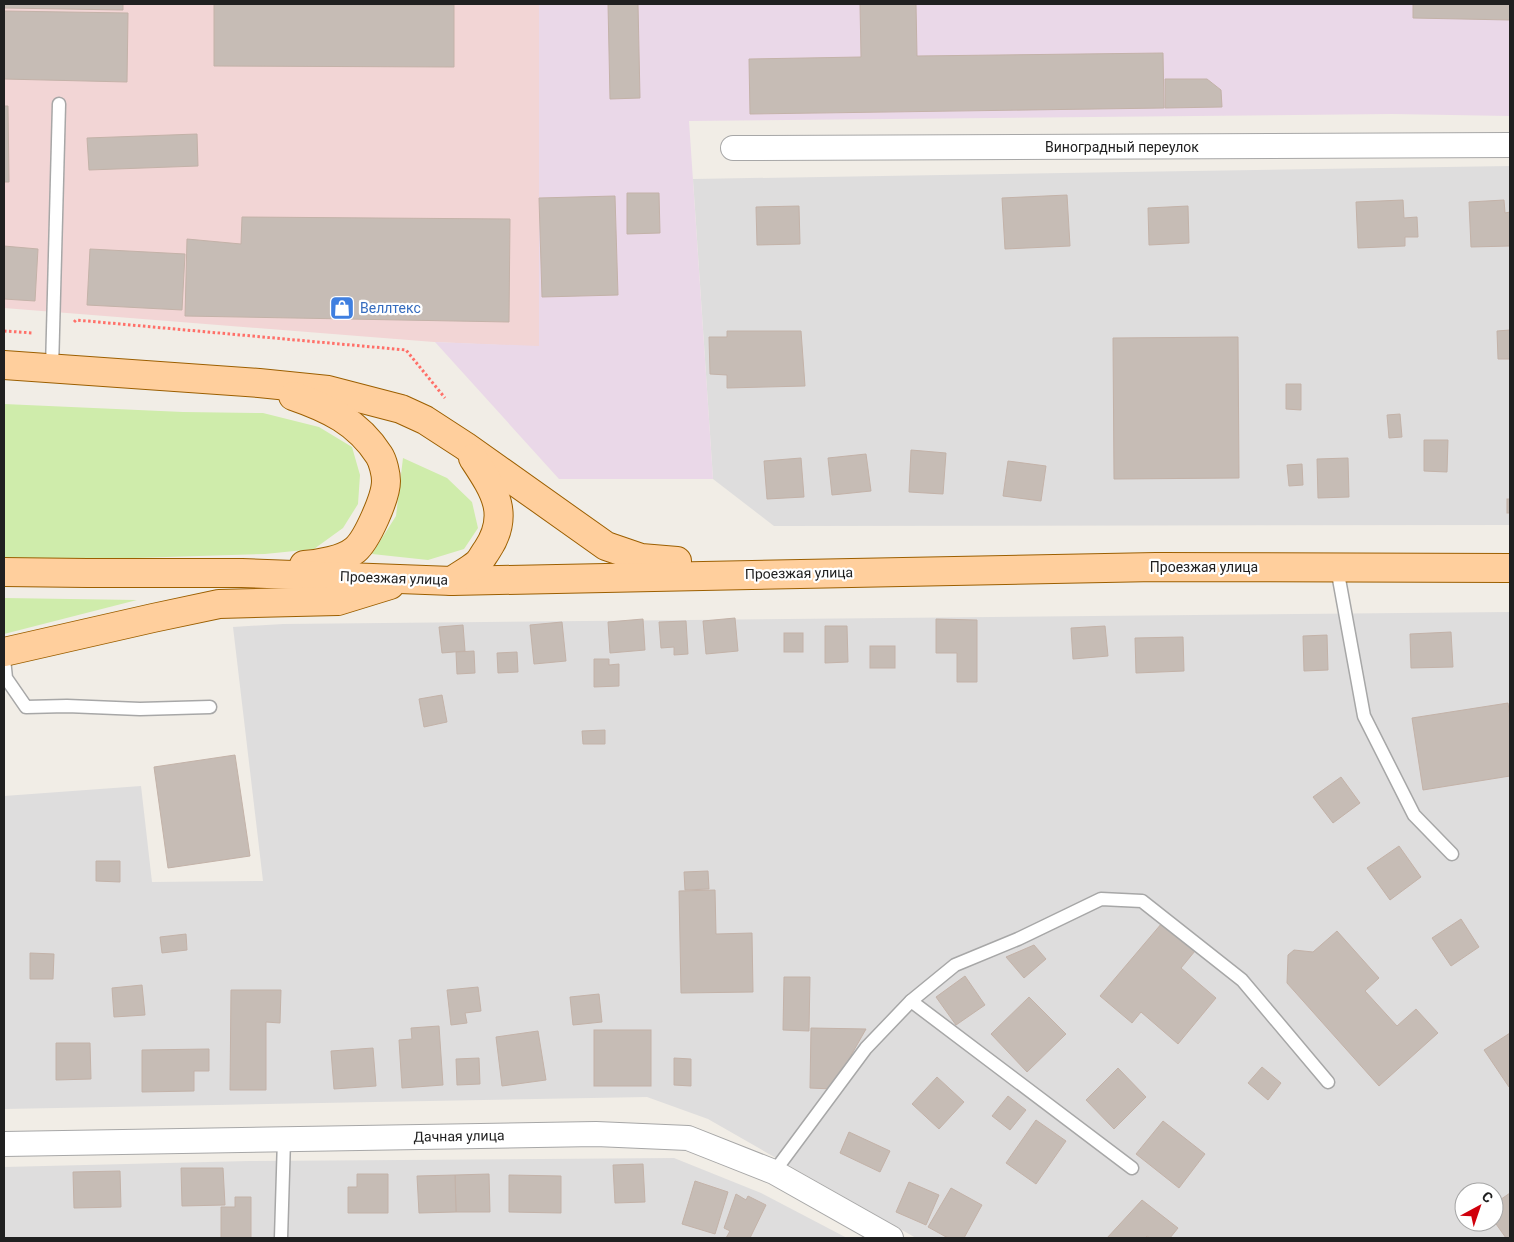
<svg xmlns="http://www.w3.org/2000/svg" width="1514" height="1242" viewBox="0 0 1514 1242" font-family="Roboto,sans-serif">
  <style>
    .residential { fill: #dedddd; fill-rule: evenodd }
    .commercial { fill: #f2d5d5 }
    .industrial { fill: #ead8e8 }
    .grass { fill: #cfecab }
    .building { fill: #c6bcb5; stroke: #c3b2a8 }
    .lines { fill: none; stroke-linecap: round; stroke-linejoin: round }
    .lane-casing { stroke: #a7a7a7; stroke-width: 15 }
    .street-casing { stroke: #a7a7a7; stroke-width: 26 }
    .primary-casing { stroke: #9c5f00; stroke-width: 30 }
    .path { stroke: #ff7069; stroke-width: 3; stroke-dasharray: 2.5 2.5; stroke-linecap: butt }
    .lane { stroke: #fff; stroke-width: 12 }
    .street { stroke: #fff; stroke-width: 24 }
    .primary { stroke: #ffcf9d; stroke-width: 28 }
    .labels { text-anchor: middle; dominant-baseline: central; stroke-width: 4.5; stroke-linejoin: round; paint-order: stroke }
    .street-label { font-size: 14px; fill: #202020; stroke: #fff }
    .shop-label { font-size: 14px; fill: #366cbe; stroke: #fff; text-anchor: start }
  </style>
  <rect width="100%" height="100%" fill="#f1ede6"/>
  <!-- residential -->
  <g class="residential">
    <path d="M 1510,166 L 1510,525 L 774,526 L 713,479 L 693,179 Z"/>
    <path d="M 1510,612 L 1510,1238 L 916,1238 L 708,1119 L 647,1097 L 4,1109 L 4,796 L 141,786 L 152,882 L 263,881 L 233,627 L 283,624 ZM 1464,1192 L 1494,1192 L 1494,1222 L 1464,1222 Z"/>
    <path d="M 674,1158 L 761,1193 L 847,1238 L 4,1238 L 4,1167 L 249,1161 Z"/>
  </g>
  <!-- commercial -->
  <path class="commercial" d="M 4,4 L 539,4 L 539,347 L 434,342 L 4,308 Z"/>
  <!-- industrial -->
  <path class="industrial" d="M 539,4 L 1510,4 L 1510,116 L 1392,114 L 689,121 L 713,479 L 559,479 L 435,342 L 539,346 Z"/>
  <!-- grass -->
  <g class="grass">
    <path d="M 4,404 L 183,412 L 263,413 L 319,427 L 352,447 L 360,475 L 358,504 L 343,528 L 314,549 L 265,554 L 4,562 Z"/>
    <path d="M 403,458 L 447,478 L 472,502 L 478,528 L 464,549 L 428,560 L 372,554 L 396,516 Z"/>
    <path d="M 4,598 L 137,600 L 4,634 Z"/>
  </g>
  <!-- building -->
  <g class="building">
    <path d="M 4,4 L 123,4 L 123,10 L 4,8 Z"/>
    <path d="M 214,4 L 454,5 L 454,67 L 214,66 Z"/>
    <path d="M 608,4 L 638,4 L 640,98 L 610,99 Z"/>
    <path d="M 860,4 L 916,4 L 917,56 L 1163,53 L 1164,108 L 750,114 L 749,59 L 861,57 Z"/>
    <path d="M 1413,4 L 1510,4 L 1510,20 L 1413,18 Z"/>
    <path d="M 4,11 L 128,13 L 127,82 L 4,79 Z"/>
    <path d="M 1165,79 L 1207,79 L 1221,90 L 1222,107 L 1165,108 Z"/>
    <path d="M 4,106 L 8,106 L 9,182 L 4,182 Z"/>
    <path d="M 197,134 L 198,166 L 89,170 L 87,138 Z"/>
    <path d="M 627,193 L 659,193 L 660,233 L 627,234 Z"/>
    <path d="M 1067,195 L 1070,246 L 1005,249 L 1002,198 Z"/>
    <path d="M 615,196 L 618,295 L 542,297 L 539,198 Z"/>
    <path d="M 1403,200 L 1404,218 L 1417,217 L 1418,237 L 1405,237 L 1405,246 L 1358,248 L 1356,202 Z"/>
    <path d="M 1504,200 L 1505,213 L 1510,212 L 1510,246 L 1471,247 L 1469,202 Z"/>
    <path d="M 799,206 L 800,244 L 757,245 L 756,207 Z"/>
    <path d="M 1188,206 L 1189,243 L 1149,245 L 1148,208 Z"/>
    <path d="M 242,217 L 510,219 L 509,322 L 185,316 L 187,239 L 241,244 Z"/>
    <path d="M 4,246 L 38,249 L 35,301 L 4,299 Z"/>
    <path d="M 90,249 L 185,254 L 182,310 L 87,305 Z"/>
    <path d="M 1510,330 L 1510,359 L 1498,359 L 1497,331 Z"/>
    <path d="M 727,331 L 801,331 L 805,386 L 727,388 L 727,375 L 710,374 L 709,337 L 727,337 Z"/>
    <path d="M 1238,337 L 1239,478 L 1114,479 L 1113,338 Z"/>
    <path d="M 1286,384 L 1301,384 L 1301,410 L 1286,409 Z"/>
    <path d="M 1400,414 L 1402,437 L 1389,438 L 1387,415 Z"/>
    <path d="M 1424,440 L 1448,440 L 1447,472 L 1424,471 Z"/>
    <path d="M 911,450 L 946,453 L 943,494 L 909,492 Z"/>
    <path d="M 866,454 L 871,491 L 832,495 L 828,458 Z"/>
    <path d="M 801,458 L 804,497 L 767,499 L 764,461 Z"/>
    <path d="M 1348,458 L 1349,497 L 1318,498 L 1317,459 Z"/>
    <path d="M 1008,461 L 1046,466 L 1041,501 L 1003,496 Z"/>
    <path d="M 1302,464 L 1303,485 L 1289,486 L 1287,465 Z"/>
    <rect x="1507" y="499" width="3" height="14"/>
    <path d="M 735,618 L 738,651 L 706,654 L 703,621 Z"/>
    <path d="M 643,619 L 645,650 L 610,653 L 608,622 Z"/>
    <path d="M 936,619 L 977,620 L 977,682 L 957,682 L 957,653 L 936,653 Z"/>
    <path d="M 686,621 L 688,654 L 674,655 L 674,647 L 661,648 L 659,622 Z"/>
    <path d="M 562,622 L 566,661 L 534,664 L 530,625 Z"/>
    <path d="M 463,625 L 465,651 L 442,653 L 439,627 Z"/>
    <path d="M 825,626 L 847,626 L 848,662 L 825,663 Z"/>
    <path d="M 1105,626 L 1108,656 L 1073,659 L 1071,628 Z"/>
    <path d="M 1451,632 L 1453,667 L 1411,668 L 1410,634 Z"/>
    <rect x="784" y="633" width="19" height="19"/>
    <path d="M 1327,635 L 1328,670 L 1304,671 L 1303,636 Z"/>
    <path d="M 1183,637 L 1184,671 L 1136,673 L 1135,638 Z"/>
    <rect x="870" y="646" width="25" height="22"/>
    <path d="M 474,651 L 475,673 L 457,674 L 456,652 Z"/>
    <path d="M 517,652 L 518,672 L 498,673 L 497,653 Z"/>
    <path d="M 594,659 L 609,659 L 609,665 L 619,664 L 619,686 L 594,687 Z"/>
    <path d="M 442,695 L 447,722 L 424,727 L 419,699 Z"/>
    <path d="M 1508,703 L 1510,717 L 1510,776 L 1423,790 L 1412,718 Z"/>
    <path d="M 605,730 L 605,744 L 583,744 L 582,731 Z"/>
    <path d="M 235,755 L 250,856 L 168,868 L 154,767 Z"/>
    <path d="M 1341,777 L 1360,803 L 1333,823 L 1313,797 Z"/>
    <path d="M 1399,846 L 1421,877 L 1390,900 L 1367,868 Z"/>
    <path d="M 96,861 L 120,861 L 120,882 L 96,881 Z"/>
    <path d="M 708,871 L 709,889 L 685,890 L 684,872 Z"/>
    <path d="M 715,890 L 716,934 L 752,933 L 753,992 L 681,993 L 679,891 Z"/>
    <path d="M 1461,919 L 1479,947 L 1451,966 L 1432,938 Z"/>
    <path d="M 1162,923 L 1195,951 L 1181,968 L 1216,998 L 1178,1044 L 1141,1012 L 1132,1023 L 1100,996 Z"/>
    <path d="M 1337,931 L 1379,978 L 1365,991 L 1397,1026 L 1416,1009 L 1438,1033 L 1379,1086 L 1287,983 L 1288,955 L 1294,950 L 1313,952 Z"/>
    <path d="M 186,934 L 187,950 L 162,953 L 160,937 Z"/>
    <path d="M 1034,945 L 1046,959 L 1024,978 L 1006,957 Z"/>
    <path d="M 30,953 L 54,954 L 53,979 L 30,979 Z"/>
    <path d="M 965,976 L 985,1005 L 956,1025 L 936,997 Z"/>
    <path d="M 784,977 L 810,977 L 809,1031 L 783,1030 Z"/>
    <path d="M 142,985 L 145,1015 L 114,1017 L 112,988 Z"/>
    <path d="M 478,987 L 481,1011 L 465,1013 L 467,1023 L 451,1025 L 447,990 Z"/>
    <path d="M 231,990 L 281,990 L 280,1023 L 266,1022 L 266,1090 L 230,1090 Z"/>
    <path d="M 599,994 L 602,1022 L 573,1025 L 570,997 Z"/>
    <path d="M 1029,997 L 1066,1034 L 1027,1072 L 991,1034 Z"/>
    <path d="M 439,1026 L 443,1085 L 402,1088 L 399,1040 L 412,1039 L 411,1028 Z"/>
    <path d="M 811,1028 L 866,1029 L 832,1089 L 810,1088 Z"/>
    <rect x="594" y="1030" width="57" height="56"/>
    <path d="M 538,1031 L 546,1080 L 502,1086 L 496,1037 Z"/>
    <path d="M 1510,1033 L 1510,1086 L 1509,1087 L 1484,1050 Z"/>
    <path d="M 56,1043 L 90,1043 L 91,1079 L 56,1080 Z"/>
    <path d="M 373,1048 L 376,1086 L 334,1089 L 331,1051 Z"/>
    <path d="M 209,1049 L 209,1071 L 194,1071 L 194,1091 L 142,1092 L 142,1050 Z"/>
    <path d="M 479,1058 L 480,1084 L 457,1085 L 456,1059 Z"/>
    <path d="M 674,1058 L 691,1059 L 691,1086 L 674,1085 Z"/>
    <path d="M 1262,1067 L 1281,1083 L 1268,1100 L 1248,1083 Z"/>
    <path d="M 1118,1068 L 1146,1097 L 1114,1129 L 1086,1100 Z"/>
    <path d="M 937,1077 L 964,1102 L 939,1129 L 912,1104 Z"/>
    <path d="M 1008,1096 L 1026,1110 L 1010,1130 L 992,1116 Z"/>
    <path d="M 1036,1120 L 1066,1141 L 1036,1184 L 1006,1163 Z"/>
    <path d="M 1163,1121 L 1205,1154 L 1179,1188 L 1136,1154 Z"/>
    <path d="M 849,1132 L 890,1151 L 880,1172 L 840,1153 Z"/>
    <path d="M 643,1164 L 645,1202 L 615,1203 L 613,1165 Z"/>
    <path d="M 181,1168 L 223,1168 L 225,1205 L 182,1206 Z"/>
    <path d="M 120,1171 L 121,1207 L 74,1208 L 73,1172 Z"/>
    <path d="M 357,1174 L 388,1174 L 388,1213 L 348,1213 L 348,1187 L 357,1187 Z"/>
    <path d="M 489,1174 L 490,1212 L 456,1212 L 455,1175 Z"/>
    <path d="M 455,1175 L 456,1212 L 419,1213 L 417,1176 Z"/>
    <path d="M 509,1175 L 561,1176 L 561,1213 L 509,1212 Z"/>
    <path d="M 695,1181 L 728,1192 L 715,1234 L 682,1224 Z"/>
    <path d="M 909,1182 L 939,1195 L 926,1225 L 896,1212 Z"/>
    <path d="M 951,1188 L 982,1205 L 964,1238 L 948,1238 L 928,1227 Z"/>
    <path d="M 1510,1193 L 1510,1238 L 1506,1238 L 1494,1221 L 1494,1204 Z"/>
    <path d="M 736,1194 L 746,1200 L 748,1196 L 766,1205 L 750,1238 L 726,1238 L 730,1231 L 724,1228 Z"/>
    <path d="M 235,1197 L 251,1197 L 251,1238 L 221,1238 L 221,1207 L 235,1207 Z"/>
    <path d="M 1142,1200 L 1178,1228 L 1170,1238 L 1150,1238 L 1147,1236 L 1145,1238 L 1107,1238 Z"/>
  </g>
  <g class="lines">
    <defs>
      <g id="lane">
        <path d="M 52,369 L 59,104"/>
        <path d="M 1337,568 L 1364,716 L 1414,815 L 1452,854"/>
        <path d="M 4,659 L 6,678 L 26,707 L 67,706 L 140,709 L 210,707"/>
        <path d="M 911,1001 L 1132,1168"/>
        <path d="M 774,1172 L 866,1048 L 911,1001 L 955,965 L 1018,939 L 1101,899 L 1142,901 L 1242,980 L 1328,1082"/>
        <path d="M 281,1238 L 284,1139"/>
      </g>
      <g id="street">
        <path d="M 733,148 L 1510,145"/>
        <path d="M 4,1144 L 596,1134 L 688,1138 L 774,1172 L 891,1238"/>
      </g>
      <g id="primary">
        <path d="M 4,365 L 259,383 L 328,390 L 401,409 L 425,420 L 465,446 L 606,546 L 641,558 L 677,561"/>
        <path d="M 293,396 C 328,408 358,422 379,455 C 383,461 386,474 386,481 C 386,497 367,540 355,550 C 343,560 319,564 304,565"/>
        <path d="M 4,572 L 87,573 L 242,573 L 452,581 L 1156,567 L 1510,568"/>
        <path d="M 452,581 C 460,575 470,570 478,563 C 481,560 484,554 487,550 C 511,514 494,490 473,458"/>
        <path d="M 4,652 L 153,618 L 219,604 L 338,601 L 390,585"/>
      </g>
    </defs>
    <!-- lane casing -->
    <use href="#lane" class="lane-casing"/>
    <!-- street casing -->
    <use href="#street" class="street-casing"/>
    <!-- primary casing -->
    <use href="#primary" class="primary-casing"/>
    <!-- path -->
    <g class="path">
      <path d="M 74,322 L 76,320 L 406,350 L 445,398"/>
      <path d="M 4,331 L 33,333"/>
    </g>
    <!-- lane -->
    <use href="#lane" class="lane"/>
    <!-- street -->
    <use href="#street" class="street"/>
    <!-- primary -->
    <use href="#primary" class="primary"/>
  </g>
  <!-- icons -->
  <defs>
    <symbol id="shop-square" viewBox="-11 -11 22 22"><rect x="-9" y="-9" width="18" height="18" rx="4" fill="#3f7fe0" stroke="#fff"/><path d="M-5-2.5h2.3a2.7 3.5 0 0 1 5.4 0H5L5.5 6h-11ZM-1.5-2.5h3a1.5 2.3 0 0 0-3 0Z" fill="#fff"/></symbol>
  </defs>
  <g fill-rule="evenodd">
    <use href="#shop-square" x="328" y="294" width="28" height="28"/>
  </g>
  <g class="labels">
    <!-- street labels -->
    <g class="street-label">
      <text x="1122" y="147">Виноградный переулок</text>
      <text x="1204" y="567">Проезжая улица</text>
      <text transform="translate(799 573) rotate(-1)">Проезжая улица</text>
      <text transform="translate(394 578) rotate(2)">Проезжая улица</text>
      <text transform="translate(459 1136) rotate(-1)">Дачная улица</text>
    </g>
    <!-- shop labels -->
    <g class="shop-label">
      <text x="360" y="308">Веллтекс</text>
    </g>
  </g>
  <!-- border -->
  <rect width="1514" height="1242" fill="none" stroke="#202020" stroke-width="10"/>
  <!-- north arrow -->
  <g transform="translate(1479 1207) rotate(40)"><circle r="24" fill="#ffffff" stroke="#a6a6a6"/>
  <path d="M0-4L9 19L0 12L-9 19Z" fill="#d0000c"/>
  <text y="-8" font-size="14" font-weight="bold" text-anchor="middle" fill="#202020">С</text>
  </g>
</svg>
